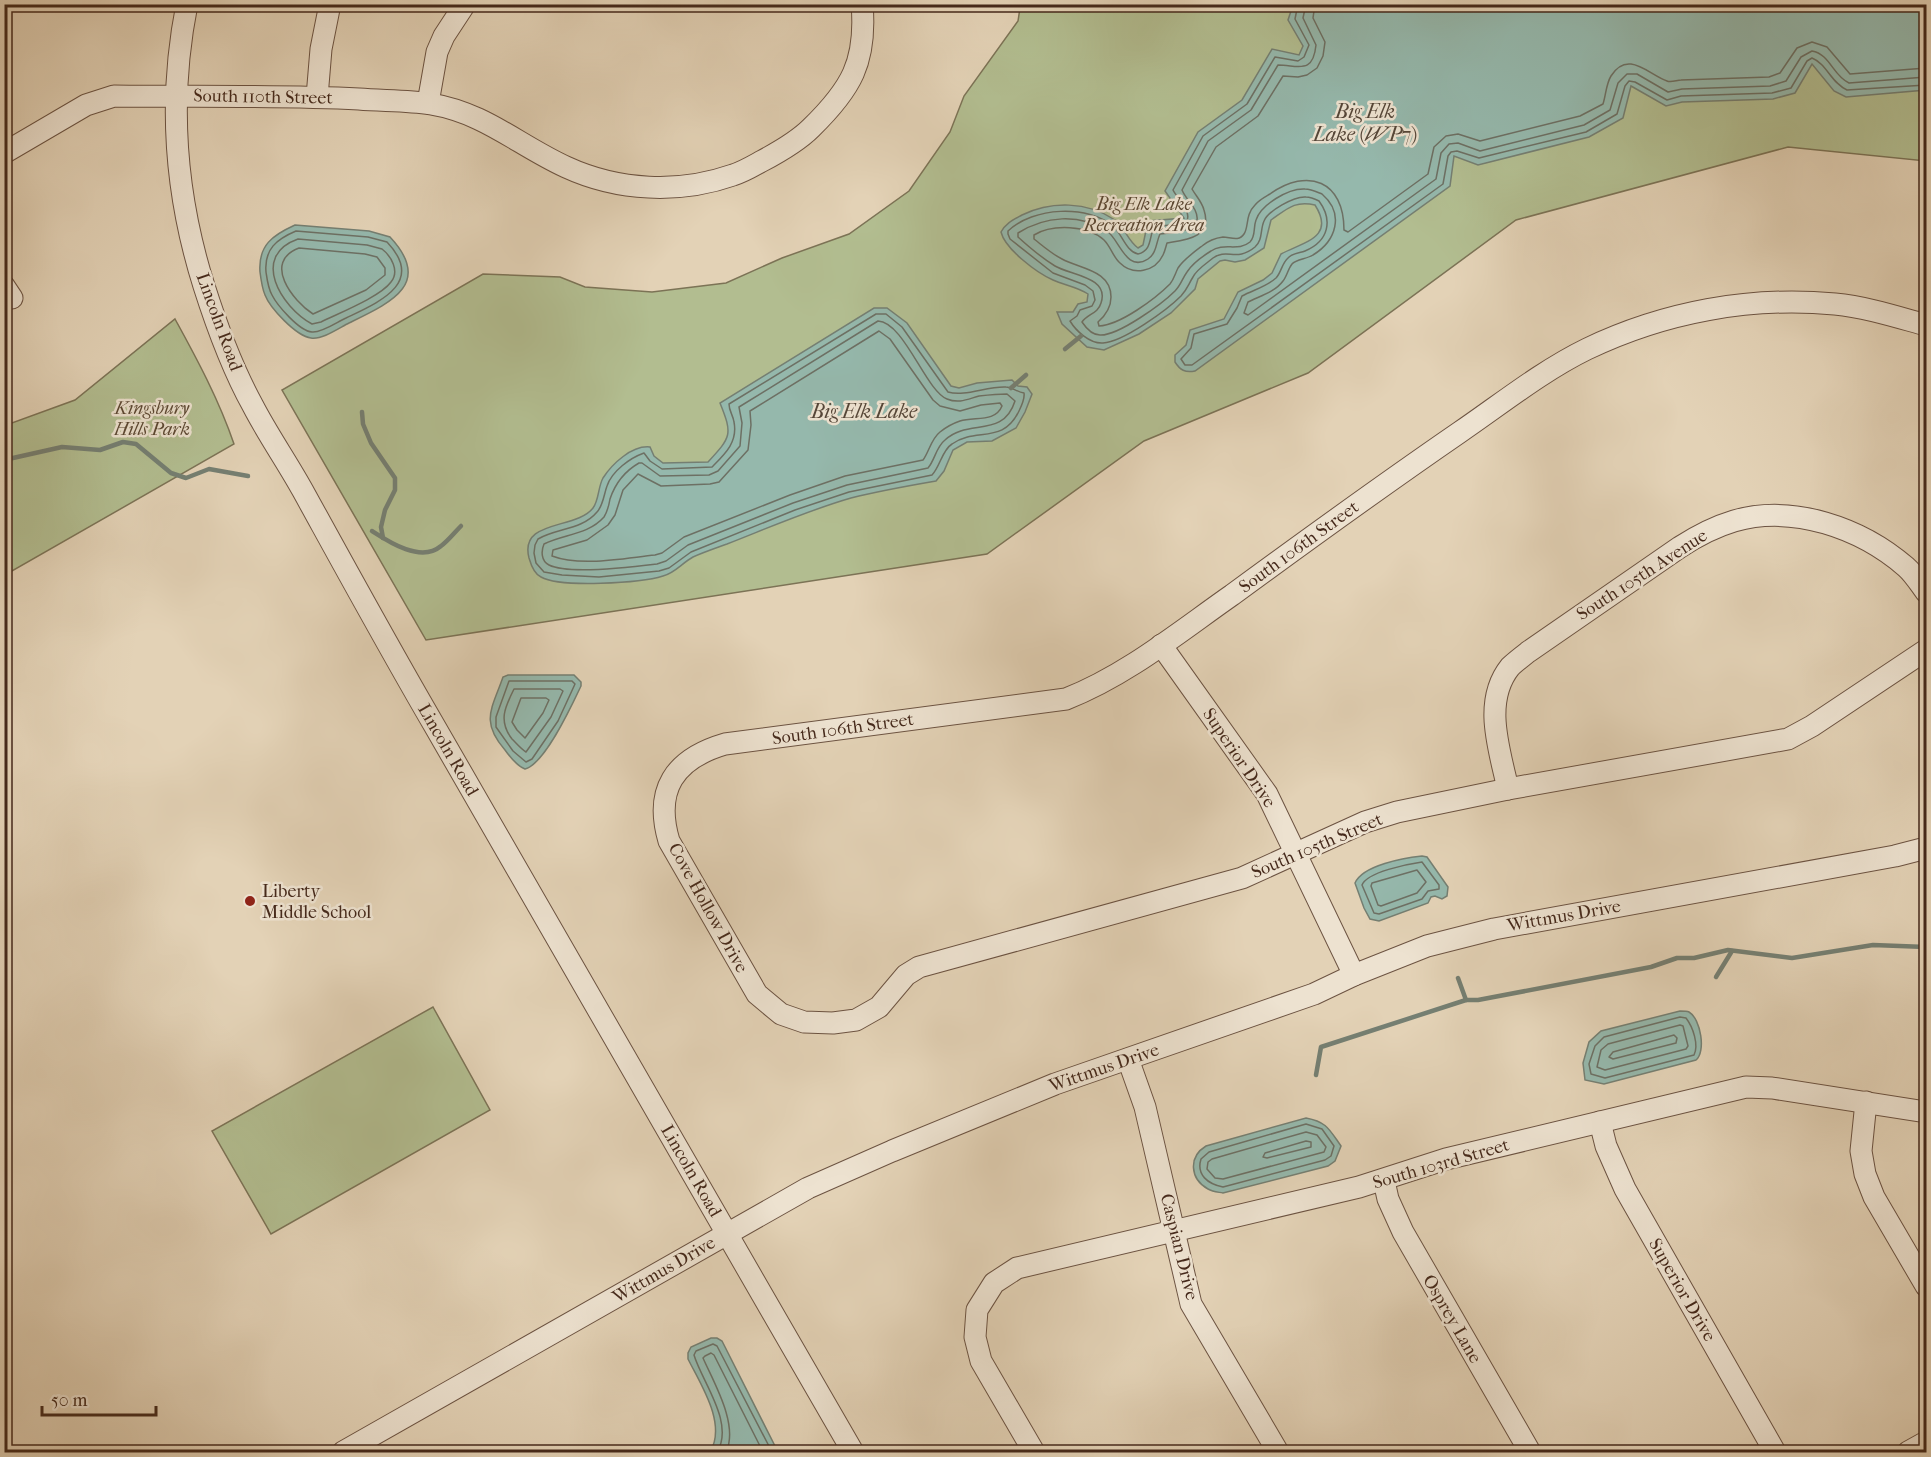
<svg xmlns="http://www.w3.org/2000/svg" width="1931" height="1457" viewBox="0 0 1931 1457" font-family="'IM FELL French Canon',serif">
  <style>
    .green { fill: #b2bd90; stroke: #7c7356; stroke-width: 1.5 }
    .water { fill: #95b8ac; stroke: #757f72; stroke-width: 1.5 }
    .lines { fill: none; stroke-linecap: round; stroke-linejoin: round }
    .shore { stroke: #6d7064; stroke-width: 1.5 }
    .stream { stroke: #757f72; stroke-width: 4.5 }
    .minor-casing { stroke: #6c5342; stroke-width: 23 }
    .minor { stroke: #ede2d0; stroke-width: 21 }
    .poi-dot { fill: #8f2418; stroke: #ede2d0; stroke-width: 2 }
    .labels { text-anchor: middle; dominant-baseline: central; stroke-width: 5; stroke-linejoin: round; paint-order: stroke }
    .street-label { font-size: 18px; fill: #45291b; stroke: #ede2d0 }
    .park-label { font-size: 18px; font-style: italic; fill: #5b4732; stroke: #ede2d0 }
    .poi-label { font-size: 18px; fill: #45291b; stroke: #ede2d0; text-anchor: start }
    .water-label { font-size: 20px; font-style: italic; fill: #554638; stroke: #ede2d0 }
  </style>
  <rect width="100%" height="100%" fill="#e3d2b6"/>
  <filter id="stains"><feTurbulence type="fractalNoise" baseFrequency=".00333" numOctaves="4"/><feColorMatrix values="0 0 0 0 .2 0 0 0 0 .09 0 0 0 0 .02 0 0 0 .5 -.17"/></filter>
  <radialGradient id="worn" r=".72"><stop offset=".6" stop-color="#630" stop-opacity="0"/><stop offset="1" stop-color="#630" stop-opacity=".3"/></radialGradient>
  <!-- green -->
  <g class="green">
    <path d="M 1024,5 L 1926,5 L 1926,161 L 1788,147 L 1516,220 L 1308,373 L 1144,441 L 987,554 L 426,640 L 282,390 L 483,274 L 560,277 L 585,287 L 652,292 L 726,283 L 782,258 L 849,234 L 909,191 L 950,132 L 964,96 L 1018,21 L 1020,8 Z"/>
    <path d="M 175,319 C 197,359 219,400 234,444 L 5,575 L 5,420 L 12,423 L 75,400 Z"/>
    <path d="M 433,1007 L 490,1110 L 271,1234 L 212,1131 Z"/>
  </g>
  <!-- water -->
  <g class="water">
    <path d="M 1293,5 L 1926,5 L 1926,90 L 1846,97 L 1834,91 L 1812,64 L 1795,93 L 1773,99 L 1682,102 L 1666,106 L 1631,86 L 1623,118 L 1589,137 L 1478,165 L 1454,156 L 1450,186 L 1195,371 C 1185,373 1180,370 1175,362 L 1175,355 L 1186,345 L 1190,330 L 1224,319 L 1238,292 L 1263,280 L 1272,273 L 1281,254 C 1303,242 1336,238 1315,205 C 1295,200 1287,209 1271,220 L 1264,248 L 1245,260 L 1235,262 L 1225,260 L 1220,261 L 1198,279 L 1195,289 L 1171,313 L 1139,334 L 1104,350 L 1087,347 L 1062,324 L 1057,312 L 1073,312 L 1078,304 L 1087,302 L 1088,294 C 1078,287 1064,285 1053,280 C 1037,273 1005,249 1001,232 C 1006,223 1013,220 1022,215 C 1051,201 1087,201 1115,220 C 1125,228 1128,241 1138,248 L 1143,245 L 1148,221 L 1184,218 L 1165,191 L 1198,132 L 1242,100 L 1272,49 L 1299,55 L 1303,46 L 1288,20 Z"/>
    <path d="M 295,225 L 369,231 L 390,237 C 434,284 390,303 349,323 C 339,328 322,340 311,338 C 296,336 270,308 265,295 C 262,288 261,280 260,272 C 258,245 273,235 295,225 Z"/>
    <path d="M 874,308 L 887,308 L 907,323 L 951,386 L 959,388 L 977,383 L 1012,380 L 1018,386 L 1027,387 L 1032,394 L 1025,412 L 1016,428 L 992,441 L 967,442 L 953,450 L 944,471 L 936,481 C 907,486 879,491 851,498 C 809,510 768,528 727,544 C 716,548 704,552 693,557 C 682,563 675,573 663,576 C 641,583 560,588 541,577 C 534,574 531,565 529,558 C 519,519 576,530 593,508 C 599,500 598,487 603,478 C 612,464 632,445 650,447 L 654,456 L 663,463 L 708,462 C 731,437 733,435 720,403 Z"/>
    <path d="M 508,675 L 574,675 L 581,682 L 581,686 C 572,705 545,764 525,769 C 517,766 510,757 505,750 C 480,721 492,709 503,677 Z"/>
    <path d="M 1422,856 L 1427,857 L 1448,887 L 1447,896 L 1442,899 L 1435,896 L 1431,897 L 1428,903 L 1379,921 L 1370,919 L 1364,908 L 1355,883 C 1363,865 1404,858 1422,856 Z"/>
    <path d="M 1680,1011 C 1682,1011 1687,1011 1689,1012 C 1701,1019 1706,1052 1696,1060 L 1604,1084 L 1585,1080 L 1583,1063 L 1589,1042 L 1601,1031 Z"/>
    <path d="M 1306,1118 C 1327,1122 1329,1129 1341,1146 L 1335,1161 L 1328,1166 L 1223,1193 C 1218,1192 1213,1192 1208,1189 C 1190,1179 1188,1157 1206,1146 Z"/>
    <path d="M 711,1338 L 717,1338 L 722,1341 L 778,1452 L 710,1452 C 727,1424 701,1385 688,1359 L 688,1353 L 691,1347 Z"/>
  </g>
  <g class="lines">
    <!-- shore -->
    <g class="shore">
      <path d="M 1298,4 L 1295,19 L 1309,45 L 1304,57 L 1298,61 L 1275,57 L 1247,104 L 1203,136 L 1173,190 C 1178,200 1193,212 1186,223 L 1154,227 C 1149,237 1152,251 1138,254 C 1126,251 1123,236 1114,227 C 1088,204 1033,207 1008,231 L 1008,234 L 1010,239 L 1053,273 L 1085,285 L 1093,291 L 1095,300 L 1092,306 L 1080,310 L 1077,316 L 1070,321 C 1076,331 1090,344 1103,343 C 1123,342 1167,310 1181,296 C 1188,288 1188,285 1193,277 C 1196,270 1207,263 1213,258 C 1227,248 1237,262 1255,247 C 1263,240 1260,230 1264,221 C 1268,211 1294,196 1306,197 C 1310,197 1315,199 1319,201 C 1333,220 1329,241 1305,251 C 1300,253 1292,253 1288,258 C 1282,263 1281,273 1276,278 C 1266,287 1253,290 1242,296 L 1237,308 L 1227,324 L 1194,334 L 1191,348 L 1181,359 L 1185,365 L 1192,365 L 1443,184 L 1448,156 L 1451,152 L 1457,151 L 1479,158 L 1586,132 L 1617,114 L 1625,86 L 1629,81 L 1635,82 L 1667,100 L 1681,96 L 1772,93 L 1791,88 L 1807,61 L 1812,58 C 1827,64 1831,83 1847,90 L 1926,85"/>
      <path d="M 1306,4 L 1303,18 L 1316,45 C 1313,75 1298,65 1278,65 L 1251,110 L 1208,141 L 1182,190 C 1185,197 1191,203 1195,210 C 1206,233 1173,232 1160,234 C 1156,242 1157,253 1148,259 C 1126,273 1120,240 1107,231 C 1079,213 1045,216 1018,233 L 1018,237 C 1029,247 1042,258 1055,266 C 1070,275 1110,277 1101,303 C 1098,314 1087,314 1082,322 C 1086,328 1092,335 1100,335 C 1118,336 1162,304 1175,291 C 1181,285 1182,279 1187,272 C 1192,264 1203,256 1211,251 C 1224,242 1238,252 1250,242 C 1256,236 1253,228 1256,220 C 1261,205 1288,188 1305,189 C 1311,189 1317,192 1322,194 C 1345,214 1336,241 1313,255 C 1307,259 1296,259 1292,264 C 1288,269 1287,276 1283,281 C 1275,292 1260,296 1248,302 L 1244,313 L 1248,315 L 1436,179 L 1441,153 L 1449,144 L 1458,143 L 1480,151 L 1584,125 L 1610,110 L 1618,83 L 1627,74 L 1637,74 L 1668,92 L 1682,89 L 1770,86 L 1786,81 L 1801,57 L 1812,51 C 1830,54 1833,76 1849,83 L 1926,77"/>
      <path d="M 1315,4 L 1313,18 L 1325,42 L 1323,56 L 1317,68 L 1307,75 L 1298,77 L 1283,76 L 1258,116 L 1216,147 L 1192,189 C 1196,196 1202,202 1204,210 C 1213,238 1185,240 1167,243 C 1166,246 1165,251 1163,255 C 1155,272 1133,276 1120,263 C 1113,257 1111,247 1104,240 C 1088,225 1052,224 1034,235 L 1034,239 C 1043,246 1052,254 1062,259 C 1080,269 1111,270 1111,297 C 1111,308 1106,315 1098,322 L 1099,326 C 1120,325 1155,299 1170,284 C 1174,279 1175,274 1178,268 C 1183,260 1194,252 1202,246 C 1208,241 1215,238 1223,237 C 1230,237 1239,242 1244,234 C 1249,227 1245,215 1255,205 C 1259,200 1265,197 1270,194 C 1308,167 1344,181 1344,230 L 1348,232 L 1428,174 L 1434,147 L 1446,136 L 1458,134 L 1480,141 L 1580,116 L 1603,104 C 1606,95 1606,84 1611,76 C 1628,49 1649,75 1667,81 C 1671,83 1677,80 1681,80 L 1769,77 L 1780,73 L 1797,48 L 1812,42 L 1827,47 L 1850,74 L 1926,68"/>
      <path d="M 296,231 L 368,237 L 387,242 C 426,283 379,302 346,318 C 337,322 322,333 312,332 C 299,331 277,305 272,295 C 268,288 267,279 266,272 C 264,249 277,239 296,231 Z"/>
      <path d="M 298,239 L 367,245 L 382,249 C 391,256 400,271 391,282 C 380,297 339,313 321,322 L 312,324 C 281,307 250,256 298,239 Z"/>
      <path d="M 299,248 L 365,254 L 377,257 L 385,268 L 385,275 L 366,290 L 313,314 C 293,301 262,262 299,248 Z"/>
      <path d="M 876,314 L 886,314 L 902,327 L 948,392 C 965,397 987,386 1006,387 C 1012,387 1017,392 1024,393 C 1025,399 1022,405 1019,411 C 1003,445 976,427 952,444 C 942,450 940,467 932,475 L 849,492 L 795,510 L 691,552 L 669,568 L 659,571 L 599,577 L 562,575 L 544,572 L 536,563 L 534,553 L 535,545 L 538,539 C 557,528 582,530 597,512 C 603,506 604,494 607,486 C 612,471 630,458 644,453 L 650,461 L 662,469 L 712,467 C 725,454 738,442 734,422 C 733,415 729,411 729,404 Z"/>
      <path d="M 878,321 C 904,322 926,391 947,399 C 959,404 968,399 979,396 C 988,395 998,394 1007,394 L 1015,401 C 1003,439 968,418 945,440 C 936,447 935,460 928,468 L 847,485 L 793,503 L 688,545 L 666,561 L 657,564 C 633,567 569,575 549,565 C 541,561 541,551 544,544 C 564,534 588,535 604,517 C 607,512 609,505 610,499 C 615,484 625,471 639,463 L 642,463 L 660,476 L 709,475 L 718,471 L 740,446 L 742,423 L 739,407 Z"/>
      <path d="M 879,331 L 890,339 L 933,400 L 940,406 L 960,411 L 981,405 L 1000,403 L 1002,406 C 995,423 974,416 960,421 C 954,423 945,428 940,432 C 931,439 929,452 923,460 L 845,476 L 790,495 L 684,537 L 662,553 L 655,555 C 625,558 581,567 552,556 L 553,550 L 587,540 L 608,525 L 615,515 L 623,490 L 638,474 L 661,486 L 710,484 L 719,482 L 748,450 L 751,425 L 750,411 Z"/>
      <path d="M 509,681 L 572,681 L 575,684 L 558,721 L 532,759 L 526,762 L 513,751 L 496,727 L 496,717 Z"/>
      <path d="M 514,689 L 560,689 L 563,691 L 551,717 L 526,752 C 521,749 517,744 512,739 C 498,721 505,707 514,689 Z"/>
      <path d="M 521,698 L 546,698 L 549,700 L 543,713 L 525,738 L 517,730 L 512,722 Z"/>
      <path d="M 1422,862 L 1439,885 L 1439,889 L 1428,891 L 1422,899 L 1379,914 L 1374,913 L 1362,885 C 1367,872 1408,864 1422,862 Z"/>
      <path d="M 1417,870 L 1426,882 L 1417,893 L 1381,906 L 1378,905 L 1371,886 L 1372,883 Z"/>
      <path d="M 1680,1017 L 1686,1018 C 1693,1027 1699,1045 1694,1055 L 1605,1078 L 1591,1074 L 1589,1064 L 1595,1046 L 1604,1037 Z"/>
      <path d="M 1680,1025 L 1683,1026 L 1688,1046 L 1686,1049 L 1605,1070 L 1597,1067 L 1601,1050 L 1608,1044 Z"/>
      <path d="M 1674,1035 L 1677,1038 L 1676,1043 L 1613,1059 L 1609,1057 L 1613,1052 Z"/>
      <path d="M 1306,1124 L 1322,1129 L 1334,1146 L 1331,1156 L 1325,1160 L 1223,1187 C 1208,1184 1196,1175 1201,1159 L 1209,1152 Z"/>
      <path d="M 1306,1132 L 1317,1135 L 1326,1147 L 1324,1152 L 1223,1179 L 1215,1178 L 1207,1169 L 1208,1162 L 1212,1159 Z"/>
      <path d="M 1306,1141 L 1311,1142 L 1311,1147 L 1267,1158 L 1263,1157 L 1265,1153 Z"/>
      <path d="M 717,1452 C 735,1423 702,1382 694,1355 L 696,1351 L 713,1344 L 717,1346 L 772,1452"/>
      <path d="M 726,1452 C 739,1425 714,1383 703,1358 L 705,1356 L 711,1353 L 714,1355 L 763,1452"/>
    </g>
    <!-- stream -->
    <g class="stream">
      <path d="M 1065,349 L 1081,336"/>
      <path d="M 1011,388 L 1026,375"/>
      <path d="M 362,412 L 363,424 L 371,443 L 395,478 L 395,490 L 385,510 L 381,527 L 383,538"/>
      <path d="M 4,460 L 62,447 L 100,450 L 123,442 L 136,444 L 171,473 L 186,478 L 209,469 L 248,476"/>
      <path d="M 372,531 C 389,542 421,563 441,546 C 448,541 454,533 461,526"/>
      <path d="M 1716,977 L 1732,951"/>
      <path d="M 1458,978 L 1466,1000 L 1478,1000 L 1651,967 L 1677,958 L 1694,958 L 1728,950 L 1792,958 L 1873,945 L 1926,947"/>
      <path d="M 1316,1075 L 1321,1047 L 1466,1000"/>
    </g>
    <defs>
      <g id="minor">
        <path d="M 187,4 C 168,99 175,194 204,286 C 217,327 232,368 253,406 C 268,435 287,462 303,491 C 346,569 389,648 434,725 C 574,968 713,1210 853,1452"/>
        <path d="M 317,97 L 321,49 L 330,4"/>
        <path d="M 428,103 L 437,52 L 444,36 L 465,4"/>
        <path d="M 4,153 L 86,105 L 114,96 C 195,97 277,95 359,99 C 382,101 408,100 431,104 C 485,113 518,145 566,167 C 618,191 679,194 733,175 C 743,172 753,166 762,161 C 779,152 797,142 811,128 C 851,89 867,62 862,4"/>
        <path d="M 4,286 L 12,298"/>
        <path d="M 1926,325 C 1897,317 1866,307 1835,304 C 1750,296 1664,312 1587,349 C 1542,371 1501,404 1460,432 C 1383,485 1307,540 1232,595 C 1179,632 1127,675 1066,699 L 725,744 C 674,759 654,790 669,841 L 757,994 L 781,1014 L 804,1022 L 833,1023 L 856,1020 L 879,1007 L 906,975 L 919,967 L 1242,878 L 1365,822 L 1397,812 L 1508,789 L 1788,739 L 1812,726 L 1926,650"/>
        <path d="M 1161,645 L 1267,794 L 1354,975"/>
        <path d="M 1508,789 C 1500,751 1482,702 1510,667 C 1515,662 1522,657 1528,652 L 1680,547 C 1697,536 1714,527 1734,521 C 1793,504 1861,528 1906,567 C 1914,574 1920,584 1926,592"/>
        <path d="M 1128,1059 L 1145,1107 L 1191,1304 L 1278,1452"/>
        <path d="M 1866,1102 L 1861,1151 L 1865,1174 L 1874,1197 L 1926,1286"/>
        <path d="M 1600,1122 L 1606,1146 L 1625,1189 L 1775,1452"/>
        <path d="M 1384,1181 L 1388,1199 L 1403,1232 L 1530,1452"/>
        <path d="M 343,1452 L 808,1188 L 892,1151 L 1055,1084 L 1314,994 L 1354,975 L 1427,946 L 1494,929 L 1895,856 L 1926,848"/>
        <path d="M 1034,1452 L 981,1361 L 975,1337 L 977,1310 L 994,1283 L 1017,1268 L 1359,1187 L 1446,1159 L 1746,1087 L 1772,1088 L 1926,1112"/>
        <path d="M 1908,1452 L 1926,1442"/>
      </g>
    </defs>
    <!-- minor casing -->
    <use href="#minor" class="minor-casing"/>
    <!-- minor -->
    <use href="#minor" class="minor"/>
  </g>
  <!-- markers -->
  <circle class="poi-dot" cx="250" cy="901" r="6"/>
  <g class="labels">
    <!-- street labels -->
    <g class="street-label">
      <text transform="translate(263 97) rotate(1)">South 110th Street</text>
      <text transform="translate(219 322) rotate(70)">Lincoln Road</text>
      <text transform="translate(1299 547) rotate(-36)">South 106th Street</text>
      <text transform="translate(1642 575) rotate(-33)">South 105th Avenue</text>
      <text transform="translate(843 729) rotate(-8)">South 106th Street</text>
      <text transform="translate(448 750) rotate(60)">Lincoln Road</text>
      <text transform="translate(1239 758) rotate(56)">Superior Drive</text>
      <text transform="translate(1317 846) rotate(-23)">South 105th Street</text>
      <text transform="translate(708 908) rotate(61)">Cove Hollow Drive</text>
      <text transform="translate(1564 916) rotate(-10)">Wittmus Drive</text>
      <text transform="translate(1104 1068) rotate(-19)">Wittmus Drive</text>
      <text transform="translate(1441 1164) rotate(-16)">South 103rd Street</text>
      <text transform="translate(691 1171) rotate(60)">Lincoln Road</text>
      <text transform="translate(1179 1247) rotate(76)">Caspian Drive</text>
      <text transform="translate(664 1270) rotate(-30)">Wittmus Drive</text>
      <text transform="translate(1682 1290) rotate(60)">Superior Drive</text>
      <text transform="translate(1452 1319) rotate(60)">Osprey Lane</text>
    </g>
    <!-- park labels -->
    <g class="park-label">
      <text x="1144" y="204">Big Elk Lake<tspan x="1144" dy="21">Recreation Area</tspan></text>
      <text x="152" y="408">Kingsbury<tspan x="152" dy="21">Hills Park</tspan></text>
    </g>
    <!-- poi labels -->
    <g class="poi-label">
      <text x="262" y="891">Liberty<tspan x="262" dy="21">Middle School</tspan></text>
    </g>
    <!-- water labels -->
    <g class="water-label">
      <text x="1365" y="111">Big Elk<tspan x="1365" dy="23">Lake (WP7)</tspan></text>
      <text x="864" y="411">Big Elk Lake</text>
    </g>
  </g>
  <!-- margin -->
  <rect width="1931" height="1457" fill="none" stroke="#e3d2b6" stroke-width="24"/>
  <rect x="6" y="6" width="1919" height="1445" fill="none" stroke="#45291b" stroke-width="3"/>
  <rect x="12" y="12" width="1907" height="1433" fill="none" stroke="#45291b" stroke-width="1.5"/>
  <!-- scale -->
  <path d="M42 1406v9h114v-9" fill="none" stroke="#45291b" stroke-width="3"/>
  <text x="51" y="1406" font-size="18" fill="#45291b" stroke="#ede2d0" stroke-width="4.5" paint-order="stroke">50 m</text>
  <rect width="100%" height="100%" filter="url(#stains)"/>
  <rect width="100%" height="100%" fill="url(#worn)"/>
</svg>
